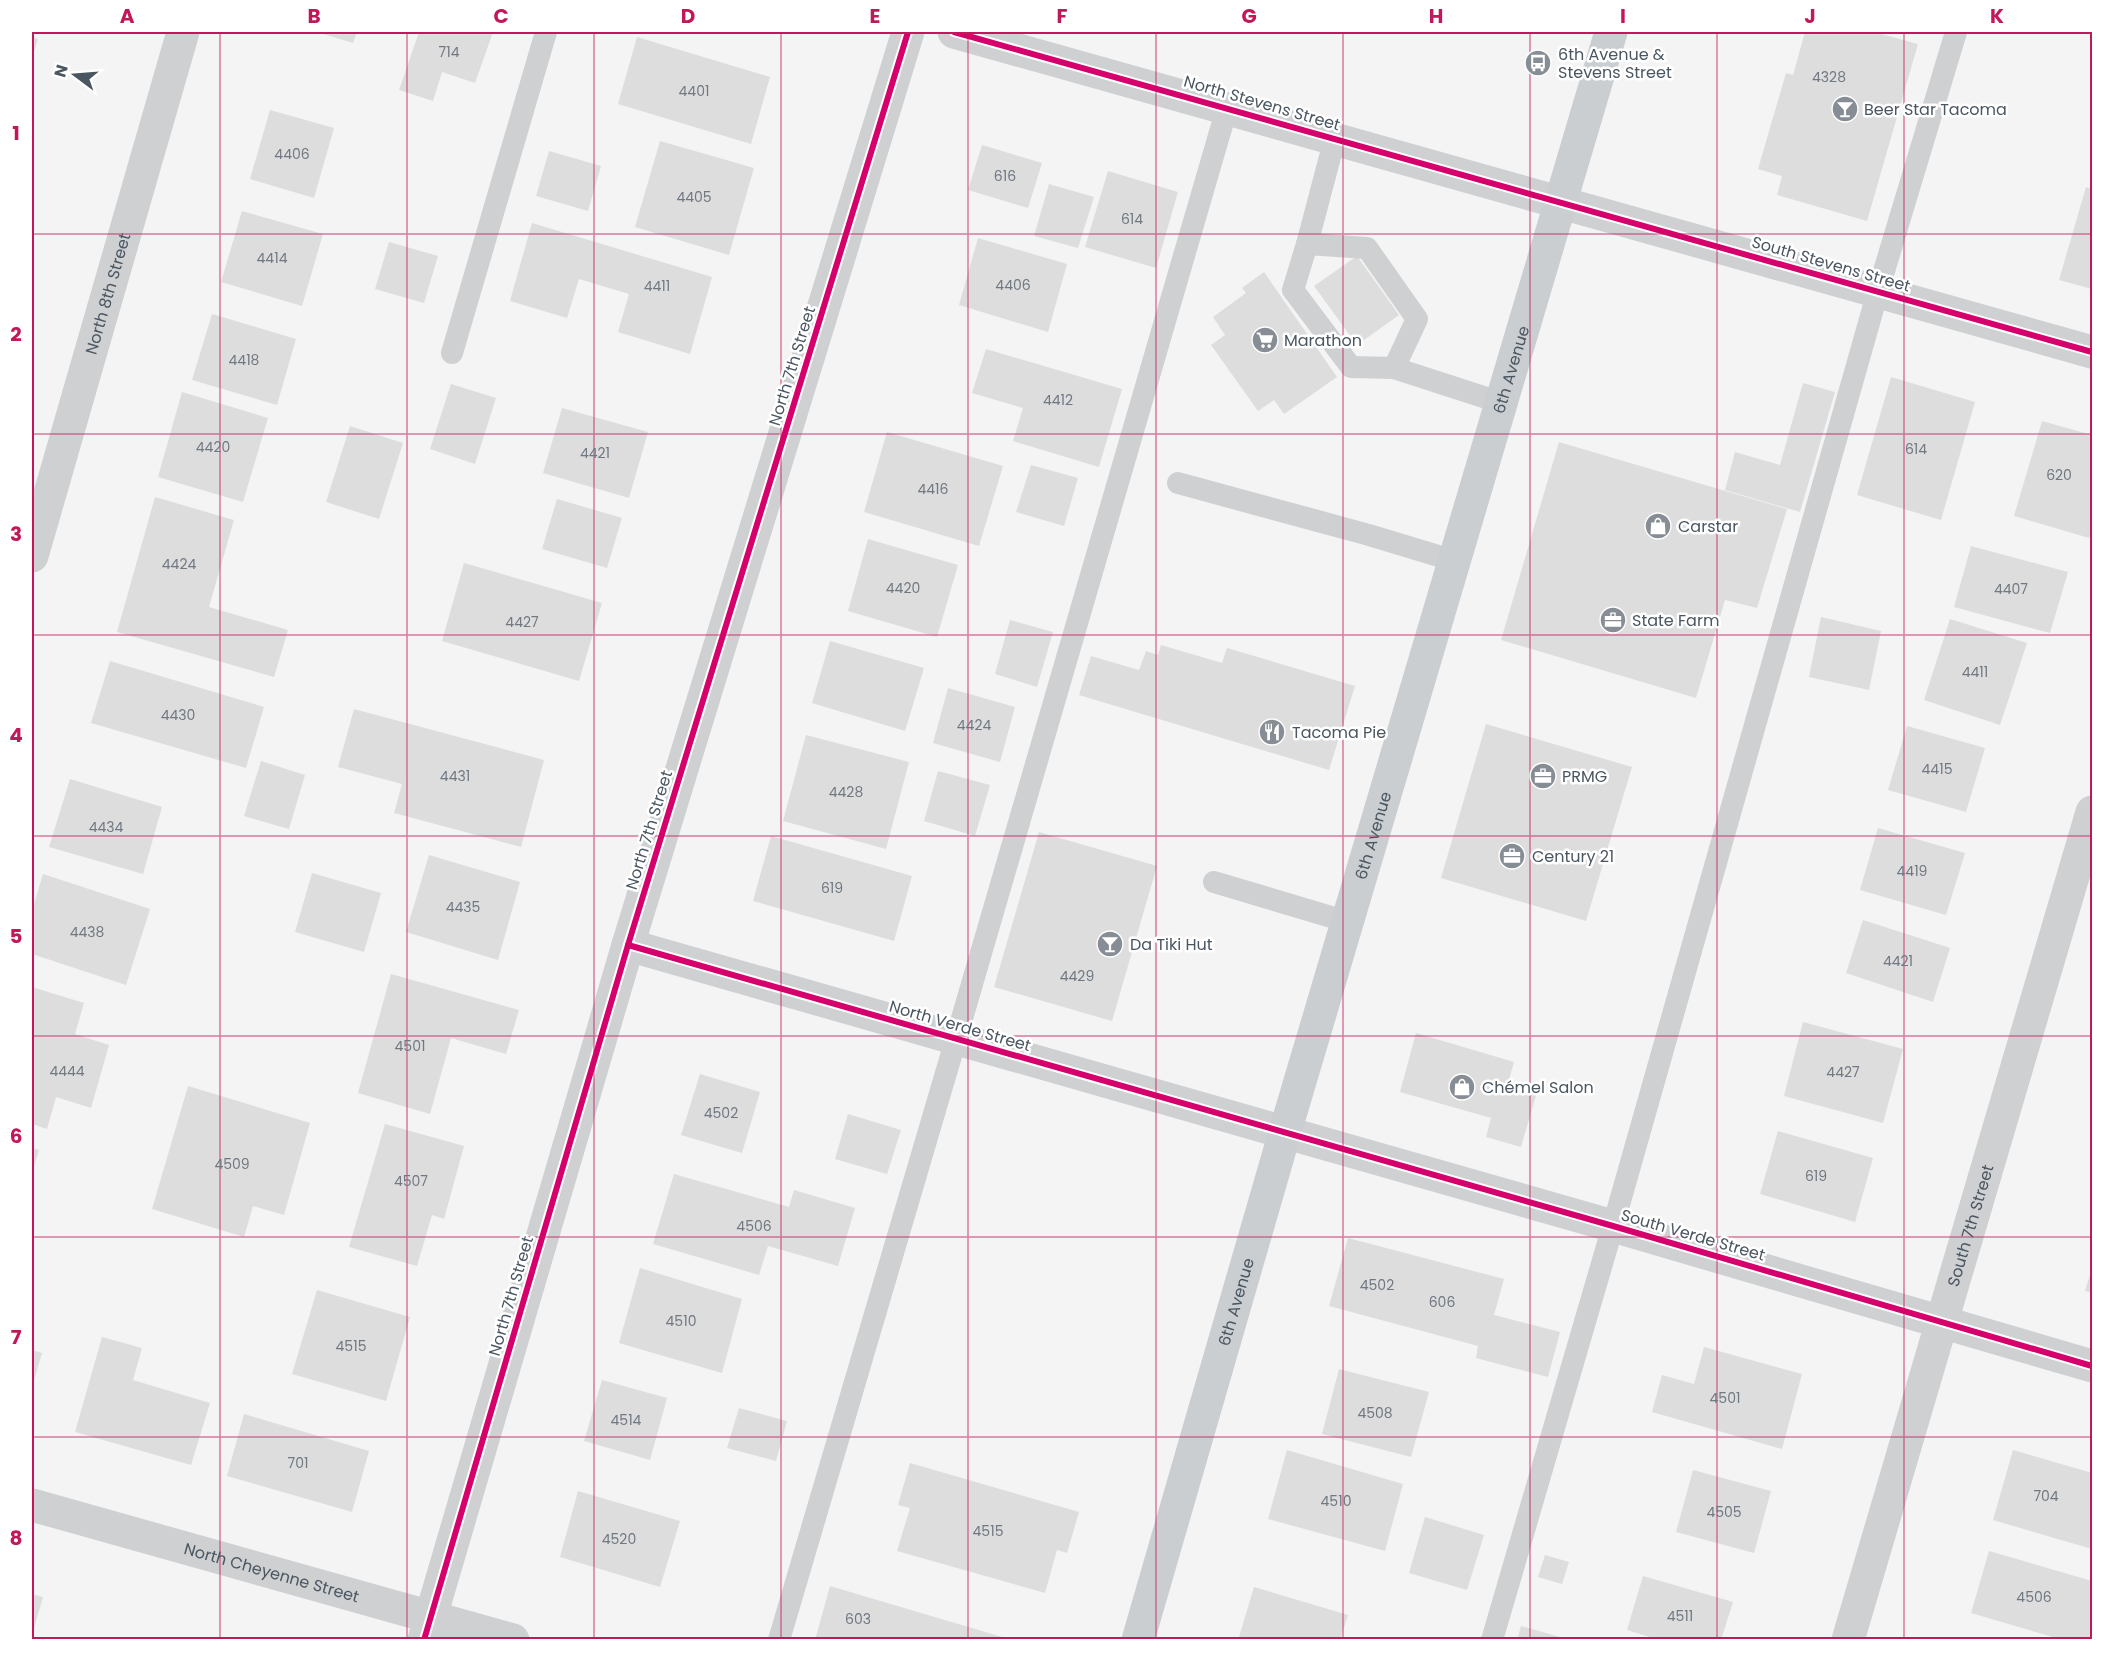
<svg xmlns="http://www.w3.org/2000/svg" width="2124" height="1671" viewBox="0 0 2124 1671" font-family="Poppins,sans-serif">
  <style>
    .building { fill: #ddddde }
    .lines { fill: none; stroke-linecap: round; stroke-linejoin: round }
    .service { stroke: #ced0d2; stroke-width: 22 }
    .minor { stroke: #ced0d2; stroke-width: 33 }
    .tertiary { stroke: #ced0d2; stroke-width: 33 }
    .primary { stroke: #caced1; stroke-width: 33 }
    .cycleway-casing { stroke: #fff; stroke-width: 10 }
    .cycleway { stroke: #d6006c; stroke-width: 6 }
    .grid { fill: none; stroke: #c2185b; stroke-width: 1.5; stroke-opacity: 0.55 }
    .labels { text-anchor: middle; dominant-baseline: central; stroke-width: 5; stroke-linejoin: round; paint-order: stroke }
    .number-label { font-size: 14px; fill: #707881 }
    .poi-label { font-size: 16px; fill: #4a5661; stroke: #fff; text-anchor: start }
    .street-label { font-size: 16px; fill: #4a5661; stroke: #fff }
    .neatline { fill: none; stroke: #c2185b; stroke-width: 2 }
    .grid-label { font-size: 20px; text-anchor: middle; font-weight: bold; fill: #c2185b }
  </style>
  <rect width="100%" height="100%" fill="#f4f4f4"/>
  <!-- building -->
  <g class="building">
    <path d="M 317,32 L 357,32 L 353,43 Z"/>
    <path d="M 419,32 L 493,32 L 475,83 L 442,72 L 433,101 L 399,90 Z"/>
    <path d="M 1805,32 L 1874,32 L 1918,44 L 1867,221 L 1777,195 L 1782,176 L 1758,169 L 1786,73 L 1793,75 Z"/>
    <path d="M 32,37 L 38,39 L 32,58 Z"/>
    <path d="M 637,37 L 770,77 L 751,144 L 618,104 Z"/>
    <path d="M 270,110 L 334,128 L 314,198 L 250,179 Z"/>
    <path d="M 660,141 L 754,168 L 729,255 L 635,227 Z"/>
    <path d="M 982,145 L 1042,163 L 1028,208 L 968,190 Z"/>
    <path d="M 549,151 L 601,166 L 588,211 L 536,196 Z"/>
    <path d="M 1108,171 L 1178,192 L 1156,268 L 1085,247 Z"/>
    <path d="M 1049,184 L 1094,197 L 1078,248 L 1034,236 Z"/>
    <path d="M 2086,187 L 2092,189 L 2092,289 L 2059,280 Z"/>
    <path d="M 242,211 L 323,234 L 302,306 L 221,282 Z"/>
    <path d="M 532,223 L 712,277 L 690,354 L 618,332 L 629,294 L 579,279 L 567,318 L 510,301 Z"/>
    <path d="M 978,238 L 1067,264 L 1048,332 L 959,305 Z"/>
    <path d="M 389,242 L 438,256 L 424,303 L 375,289 Z"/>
    <path d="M 1357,256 L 1399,315 L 1357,345 L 1314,286 Z"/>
    <path d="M 1264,272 L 1337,377 L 1284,414 L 1274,400 L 1258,411 L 1211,345 L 1225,335 L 1213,317 L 1246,293 L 1242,288 Z"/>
    <path d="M 212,314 L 296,339 L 277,405 L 192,380 Z"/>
    <path d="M 986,349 L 1122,389 L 1099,467 L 1013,441 L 1023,408 L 972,393 Z"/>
    <path d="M 1891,377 L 1975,402 L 1941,520 L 1857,495 Z"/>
    <path d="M 1803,383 L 1835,392 L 1800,512 L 1725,490 L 1735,452 L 1780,465 Z"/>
    <path d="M 451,384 L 496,398 L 475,464 L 430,449 Z"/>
    <path d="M 182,392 L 268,418 L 243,502 L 158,477 Z"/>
    <path d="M 562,408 L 648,432 L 629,498 L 543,473 Z"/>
    <path d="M 2042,421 L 2092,435 L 2092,527 L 2089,538 L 2014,516 Z"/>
    <path d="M 350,426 L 403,443 L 379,519 L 326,502 Z"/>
    <path d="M 887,432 L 1003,466 L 979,546 L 864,512 Z"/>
    <path d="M 1559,442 L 1787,509 L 1757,608 L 1725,600 L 1696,698 L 1501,640 Z"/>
    <path d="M 1031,465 L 1078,478 L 1064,526 L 1016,512 Z"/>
    <path d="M 155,497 L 234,520 L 209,607 L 288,630 L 274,677 L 117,632 Z"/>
    <path d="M 557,499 L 622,518 L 607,568 L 542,549 Z"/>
    <path d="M 868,539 L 958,565 L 937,637 L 848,611 Z"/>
    <path d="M 1971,546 L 2068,572 L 2050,633 L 1954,607 Z"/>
    <path d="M 464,563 L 602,603 L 579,681 L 442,641 Z"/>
    <path d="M 1821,617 L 1881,631 L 1869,690 L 1809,677 Z"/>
    <path d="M 1950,619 L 2027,643 L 2000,725 L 1924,700 Z"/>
    <path d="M 1010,620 L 1053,632 L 1037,687 L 995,674 Z"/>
    <path d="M 830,641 L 924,668 L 905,731 L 812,703 Z"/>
    <path d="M 1161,645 L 1222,663 L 1227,648 L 1355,686 L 1329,770 L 1079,695 L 1091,656 L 1139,670 L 1146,651 L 1158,655 Z"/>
    <path d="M 110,661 L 264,707 L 246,768 L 91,723 Z"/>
    <path d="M 948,688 L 1015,707 L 1000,762 L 933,743 Z"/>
    <path d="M 354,709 L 544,760 L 521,847 L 394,813 L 402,784 L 338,767 Z"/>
    <path d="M 1486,724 L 1632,767 L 1586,921 L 1441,878 Z"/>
    <path d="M 1907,726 L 1985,748 L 1966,812 L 1888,790 Z"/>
    <path d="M 806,735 L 909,762 L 886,849 L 783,821 Z"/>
    <path d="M 261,761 L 305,775 L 289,829 L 244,816 Z"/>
    <path d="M 938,771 L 990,785 L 975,836 L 924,821 Z"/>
    <path d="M 70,779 L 162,807 L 143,874 L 49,847 Z"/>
    <path d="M 1878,828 L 1965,853 L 1946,915 L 1860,890 Z"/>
    <path d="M 1039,832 L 1157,866 L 1112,1021 L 994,987 Z"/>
    <path d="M 771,836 L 912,876 L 894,941 L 753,901 Z"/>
    <path d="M 429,855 L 520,882 L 498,960 L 406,932 Z"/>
    <path d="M 312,873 L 381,893 L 364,952 L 295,932 Z"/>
    <path d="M 43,874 L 150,909 L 126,985 L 32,954 L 32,911 Z"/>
    <path d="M 1863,920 L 1950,948 L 1933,1002 L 1846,973 Z"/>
    <path d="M 391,974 L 519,1010 L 506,1054 L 451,1038 L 430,1114 L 358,1093 Z"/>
    <path d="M 32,987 L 84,1003 L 75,1034 L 109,1045 L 91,1108 L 56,1097 L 47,1129 L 32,1124 Z"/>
    <path d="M 1803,1022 L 1903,1049 L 1883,1123 L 1784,1096 Z"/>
    <path d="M 1416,1033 L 1514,1062 L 1508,1083 L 1537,1092 L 1521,1147 L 1486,1137 L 1491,1118 L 1400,1092 Z"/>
    <path d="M 700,1074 L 760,1092 L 742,1153 L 681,1135 Z"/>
    <path d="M 188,1086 L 310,1123 L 284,1215 L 253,1206 L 244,1237 L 152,1209 Z"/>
    <path d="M 848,1114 L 901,1130 L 887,1174 L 835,1159 Z"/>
    <path d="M 385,1124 L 464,1146 L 444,1219 L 432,1215 L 417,1266 L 349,1247 Z"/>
    <path d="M 1778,1131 L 1873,1158 L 1855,1222 L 1760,1194 Z"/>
    <path d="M 32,1148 L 39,1150 L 32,1173 Z"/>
    <path d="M 674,1174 L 789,1207 L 794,1190 L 855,1208 L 838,1266 L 768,1246 L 759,1275 L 653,1244 Z"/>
    <path d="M 1348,1238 L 1504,1279 L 1494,1315 L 1560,1332 L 1548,1377 L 1476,1358 L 1478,1346 L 1329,1306 Z"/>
    <path d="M 640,1268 L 742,1299 L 722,1373 L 619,1343 Z"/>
    <path d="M 2092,1268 L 2092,1293 L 2085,1291 Z"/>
    <path d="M 317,1290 L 410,1317 L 386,1401 L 292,1374 Z"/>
    <path d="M 102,1337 L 142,1348 L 133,1380 L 210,1403 L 191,1465 L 75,1432 Z"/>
    <path d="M 1704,1347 L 1802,1374 L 1782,1449 L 1652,1412 L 1662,1375 L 1694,1384 Z"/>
    <path d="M 32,1350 L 42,1353 L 32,1387 Z"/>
    <path d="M 1339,1369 L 1429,1392 L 1411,1457 L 1322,1434 Z"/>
    <path d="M 602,1380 L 667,1398 L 650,1460 L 584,1441 Z"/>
    <path d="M 739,1408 L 787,1421 L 776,1461 L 727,1448 Z"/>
    <path d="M 244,1414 L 369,1451 L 352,1512 L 227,1476 Z"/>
    <path d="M 1287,1450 L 1403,1484 L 1385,1551 L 1268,1519 Z"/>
    <path d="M 2013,1450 L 2092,1473 L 2092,1549 L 1993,1520 Z"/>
    <path d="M 910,1463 L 1079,1512 L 1067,1553 L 1057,1550 L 1045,1593 L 897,1551 L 910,1508 L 898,1505 Z"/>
    <path d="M 1693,1470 L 1771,1491 L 1754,1553 L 1676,1532 Z"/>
    <path d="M 578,1491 L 680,1521 L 660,1587 L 560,1557 Z"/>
    <path d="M 1425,1517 L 1484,1535 L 1467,1590 L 1409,1573 Z"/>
    <path d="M 1989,1551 L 2092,1581 L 2092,1631 L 2090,1640 L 2063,1640 L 1971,1613 Z"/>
    <path d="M 1545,1555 L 1569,1562 L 1562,1584 L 1538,1577 Z"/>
    <path d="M 1643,1576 L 1733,1602 L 1721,1640 L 1659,1640 L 1627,1630 Z"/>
    <path d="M 830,1586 L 1009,1639 L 1009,1640 L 815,1640 Z"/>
    <path d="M 1254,1587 L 1348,1615 L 1340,1640 L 1248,1640 L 1239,1637 Z"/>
    <path d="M 32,1594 L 43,1597 L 32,1635 Z"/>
    <path d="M 1521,1626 L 1567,1639 L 1567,1640 L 1517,1640 Z"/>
  </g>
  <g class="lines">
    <!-- service -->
    <g class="service">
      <path d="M 1307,244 L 1335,138"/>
      <path d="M 452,353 L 546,32"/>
      <path d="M 1394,368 L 1417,319 L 1367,248 L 1307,244 L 1293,290 L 1351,367 L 1394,368 L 1502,403"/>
      <path d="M 1178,483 L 1369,535 L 1455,561"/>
      <path d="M 1214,882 L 1348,922"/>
      <path d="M 779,1640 L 956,1039 L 1227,108"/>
      <path d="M 1492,1640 L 1613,1226 L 1878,291 L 1956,32"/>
    </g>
    <!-- minor -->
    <g class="minor">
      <path id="s1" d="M 32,556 L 183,32"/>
      <path d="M 628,945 L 1613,1226 L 2092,1366"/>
      <path id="s2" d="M 32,1505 L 513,1640"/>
      <path d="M 424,1640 L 628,945 L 908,32"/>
      <path id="s3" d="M 1848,1640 L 2092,812"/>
    </g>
    <!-- tertiary -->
    <path class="tertiary" d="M 954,32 L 2092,352"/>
    <!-- primary -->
    <path class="primary" id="s4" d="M 1138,1640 L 1285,1132 L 1611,32"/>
    <defs>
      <g id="cycleway">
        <path d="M 954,32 L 2092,352"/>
        <path d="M 628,945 L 1613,1226 L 2092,1366"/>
        <path d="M 424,1640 L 628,945 L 908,32"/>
      </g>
    </defs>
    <!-- cycleway casing -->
    <use href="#cycleway" class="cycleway-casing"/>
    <!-- cycleway -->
    <use href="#cycleway" class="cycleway"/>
  </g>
  <!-- grid -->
  <path class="grid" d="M 220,32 L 220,1640M 407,32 L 407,1640M 594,32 L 594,1640M 781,32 L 781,1640M 968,32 L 968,1640M 1156,32 L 1156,1640M 1343,32 L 1343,1640M 1530,32 L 1530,1640M 1717,32 L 1717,1640M 1904,32 L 1904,1640M 32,234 L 2092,234M 32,434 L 2092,434M 32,635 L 2092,635M 32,836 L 2092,836M 32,1036 L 2092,1036M 32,1237 L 2092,1237M 32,1437 L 2092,1437"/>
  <!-- icons -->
  <defs>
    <symbol id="bus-disc" viewBox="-11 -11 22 22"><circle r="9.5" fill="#868d94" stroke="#fff"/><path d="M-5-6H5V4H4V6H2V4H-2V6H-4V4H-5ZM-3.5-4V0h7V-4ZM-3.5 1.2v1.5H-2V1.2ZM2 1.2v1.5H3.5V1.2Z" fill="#fff"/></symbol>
    <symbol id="bar-disc" viewBox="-11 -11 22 22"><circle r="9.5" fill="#868d94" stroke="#fff"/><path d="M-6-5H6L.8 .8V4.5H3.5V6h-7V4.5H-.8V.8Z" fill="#fff"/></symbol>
    <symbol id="supermarket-disc" viewBox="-11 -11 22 22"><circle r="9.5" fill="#868d94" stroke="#fff"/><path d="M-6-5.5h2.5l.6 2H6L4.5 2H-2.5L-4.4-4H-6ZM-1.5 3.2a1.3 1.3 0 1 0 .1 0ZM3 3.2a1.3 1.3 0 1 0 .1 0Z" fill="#fff"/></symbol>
    <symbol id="shop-disc" viewBox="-11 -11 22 22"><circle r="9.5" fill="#868d94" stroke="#fff"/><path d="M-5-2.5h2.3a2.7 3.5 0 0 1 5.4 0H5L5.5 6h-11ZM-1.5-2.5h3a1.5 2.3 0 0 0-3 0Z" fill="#fff"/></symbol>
    <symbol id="office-disc" viewBox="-11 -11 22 22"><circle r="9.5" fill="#868d94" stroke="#fff"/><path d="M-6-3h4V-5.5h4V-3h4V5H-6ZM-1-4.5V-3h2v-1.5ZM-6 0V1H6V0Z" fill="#fff"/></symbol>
    <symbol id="restaurant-disc" viewBox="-11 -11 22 22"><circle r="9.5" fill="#868d94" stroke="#fff"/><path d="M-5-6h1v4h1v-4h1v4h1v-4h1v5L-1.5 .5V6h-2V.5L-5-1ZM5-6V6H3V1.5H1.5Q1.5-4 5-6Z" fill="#fff"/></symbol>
  </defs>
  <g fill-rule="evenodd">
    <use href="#bus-disc" x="1523" y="48" width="30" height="30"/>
    <use href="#bar-disc" x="1830" y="94" width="30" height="30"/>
    <use href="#supermarket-disc" x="1250" y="325" width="30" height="30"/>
    <use href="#shop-disc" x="1643" y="511" width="30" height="30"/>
    <use href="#office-disc" x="1598" y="605" width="30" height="30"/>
    <use href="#restaurant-disc" x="1257" y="717" width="30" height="30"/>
    <use href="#office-disc" x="1528" y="761" width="30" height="30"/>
    <use href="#office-disc" x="1497" y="841" width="30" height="30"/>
    <use href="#bar-disc" x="1095" y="929" width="30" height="30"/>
    <use href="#shop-disc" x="1447" y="1072" width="30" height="30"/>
  </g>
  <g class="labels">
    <!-- number labels -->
    <g class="number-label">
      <text x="449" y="52">714</text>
      <text x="1829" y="77">4328</text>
      <text x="694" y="91">4401</text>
      <text x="292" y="154">4406</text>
      <text x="1005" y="176">616</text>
      <text x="694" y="197">4405</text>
      <text x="1132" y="219">614</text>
      <text x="272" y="258">4414</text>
      <text x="1013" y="285">4406</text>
      <text x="657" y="286">4411</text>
      <text x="244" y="360">4418</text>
      <text x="1058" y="400">4412</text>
      <text x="213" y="447">4420</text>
      <text x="1916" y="449">614</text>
      <text x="595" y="453">4421</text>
      <text x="2059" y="475">620</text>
      <text x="933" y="489">4416</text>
      <text x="179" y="564">4424</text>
      <text x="903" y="588">4420</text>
      <text x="2011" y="589">4407</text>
      <text x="522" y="622">4427</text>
      <text x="1975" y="672">4411</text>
      <text x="178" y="715">4430</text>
      <text x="974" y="725">4424</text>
      <text x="1937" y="769">4415</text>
      <text x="455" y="776">4431</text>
      <text x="846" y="792">4428</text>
      <text x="106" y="827">4434</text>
      <text x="1912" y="871">4419</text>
      <text x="832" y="888">619</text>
      <text x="463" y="907">4435</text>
      <text x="87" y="932">4438</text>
      <text x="1898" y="961">4421</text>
      <text x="1077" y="976">4429</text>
      <text x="410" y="1046">4501</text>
      <text x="67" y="1071">4444</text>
      <text x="1843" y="1072">4427</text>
      <text x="721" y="1113">4502</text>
      <text x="232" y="1164">4509</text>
      <text x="1816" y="1176">619</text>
      <text x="411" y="1181">4507</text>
      <text x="754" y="1226">4506</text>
      <text x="1377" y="1285">4502</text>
      <text x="1442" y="1302">606</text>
      <text x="681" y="1321">4510</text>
      <text x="351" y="1346">4515</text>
      <text x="1725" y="1398">4501</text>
      <text x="1375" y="1413">4508</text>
      <text x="626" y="1420">4514</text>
      <text x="298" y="1463">701</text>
      <text x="2046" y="1496">704</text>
      <text x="1336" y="1501">4510</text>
      <text x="1724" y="1512">4505</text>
      <text x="988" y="1531">4515</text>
      <text x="619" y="1539">4520</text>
      <text x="2034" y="1597">4506</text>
      <text x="1680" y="1616">4511</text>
      <text x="858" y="1619">603</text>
    </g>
    <!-- poi labels -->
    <g class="poi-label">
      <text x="1558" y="54">6th Avenue &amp;<tspan x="1558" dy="18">Stevens Street</tspan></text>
      <text x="1864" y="109">Beer Star Tacoma</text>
      <text x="1284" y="340">Marathon</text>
      <text x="1678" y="526">Carstar</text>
      <text x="1632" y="620">State Farm</text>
      <text x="1292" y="732">Tacoma Pie</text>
      <text x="1562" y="776">PRMG</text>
      <text x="1532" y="856">Century 21</text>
      <text x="1130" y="944">Da Tiki Hut</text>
      <text x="1482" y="1087">Chémel Salon</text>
    </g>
    <!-- street labels -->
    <g class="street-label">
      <text transform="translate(1262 103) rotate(16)">North Stevens Street</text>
      <text transform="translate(1831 264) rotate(16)">South Stevens Street</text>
      <text stroke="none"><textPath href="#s1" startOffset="273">North 8th Street</textPath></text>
      <text transform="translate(792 366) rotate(-73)">North 7th Street</text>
      <text stroke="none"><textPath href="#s4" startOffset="1324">6th Avenue</textPath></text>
      <text transform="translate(649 830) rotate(-73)">North 7th Street</text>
      <text stroke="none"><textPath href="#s4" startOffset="838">6th Avenue</textPath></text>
      <text transform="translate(960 1026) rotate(16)">North Verde Street</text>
      <text stroke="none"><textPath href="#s3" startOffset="432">South 7th Street</textPath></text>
      <text transform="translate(1693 1235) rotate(16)">South Verde Street</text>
      <text transform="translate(511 1296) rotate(-74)">North 7th Street</text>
      <text stroke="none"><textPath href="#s4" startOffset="352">6th Avenue</textPath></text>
      <text stroke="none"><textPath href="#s2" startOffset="249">North Cheyenne Street</textPath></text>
    </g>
  </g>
  <!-- border -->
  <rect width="2124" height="1671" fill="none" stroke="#ffffff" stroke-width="66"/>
  <!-- north arrow -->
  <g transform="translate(75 75) rotate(286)" stroke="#ffffff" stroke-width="4.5" paint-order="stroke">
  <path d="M0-4.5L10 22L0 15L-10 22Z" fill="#4a5661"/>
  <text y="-9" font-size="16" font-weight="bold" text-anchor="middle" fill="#4a5661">N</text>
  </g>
  <rect x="33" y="33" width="2058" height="1605" class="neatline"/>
  <g class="grid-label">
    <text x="127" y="23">A</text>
    <text x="314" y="23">B</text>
    <text x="501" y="23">C</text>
    <text x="688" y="23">D</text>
    <text x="875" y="23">E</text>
    <text x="1062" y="23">F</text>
    <text x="1249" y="23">G</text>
    <text x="1436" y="23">H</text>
    <text x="1623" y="23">I</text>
    <text x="1810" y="23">J</text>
    <text x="1997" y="23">K</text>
    <text x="16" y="140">1</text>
    <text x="16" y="341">2</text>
    <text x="16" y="541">3</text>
    <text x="16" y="742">4</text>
    <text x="16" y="943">5</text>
    <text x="16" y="1143">6</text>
    <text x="16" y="1344">7</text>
    <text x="16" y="1545">8</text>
  </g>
</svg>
